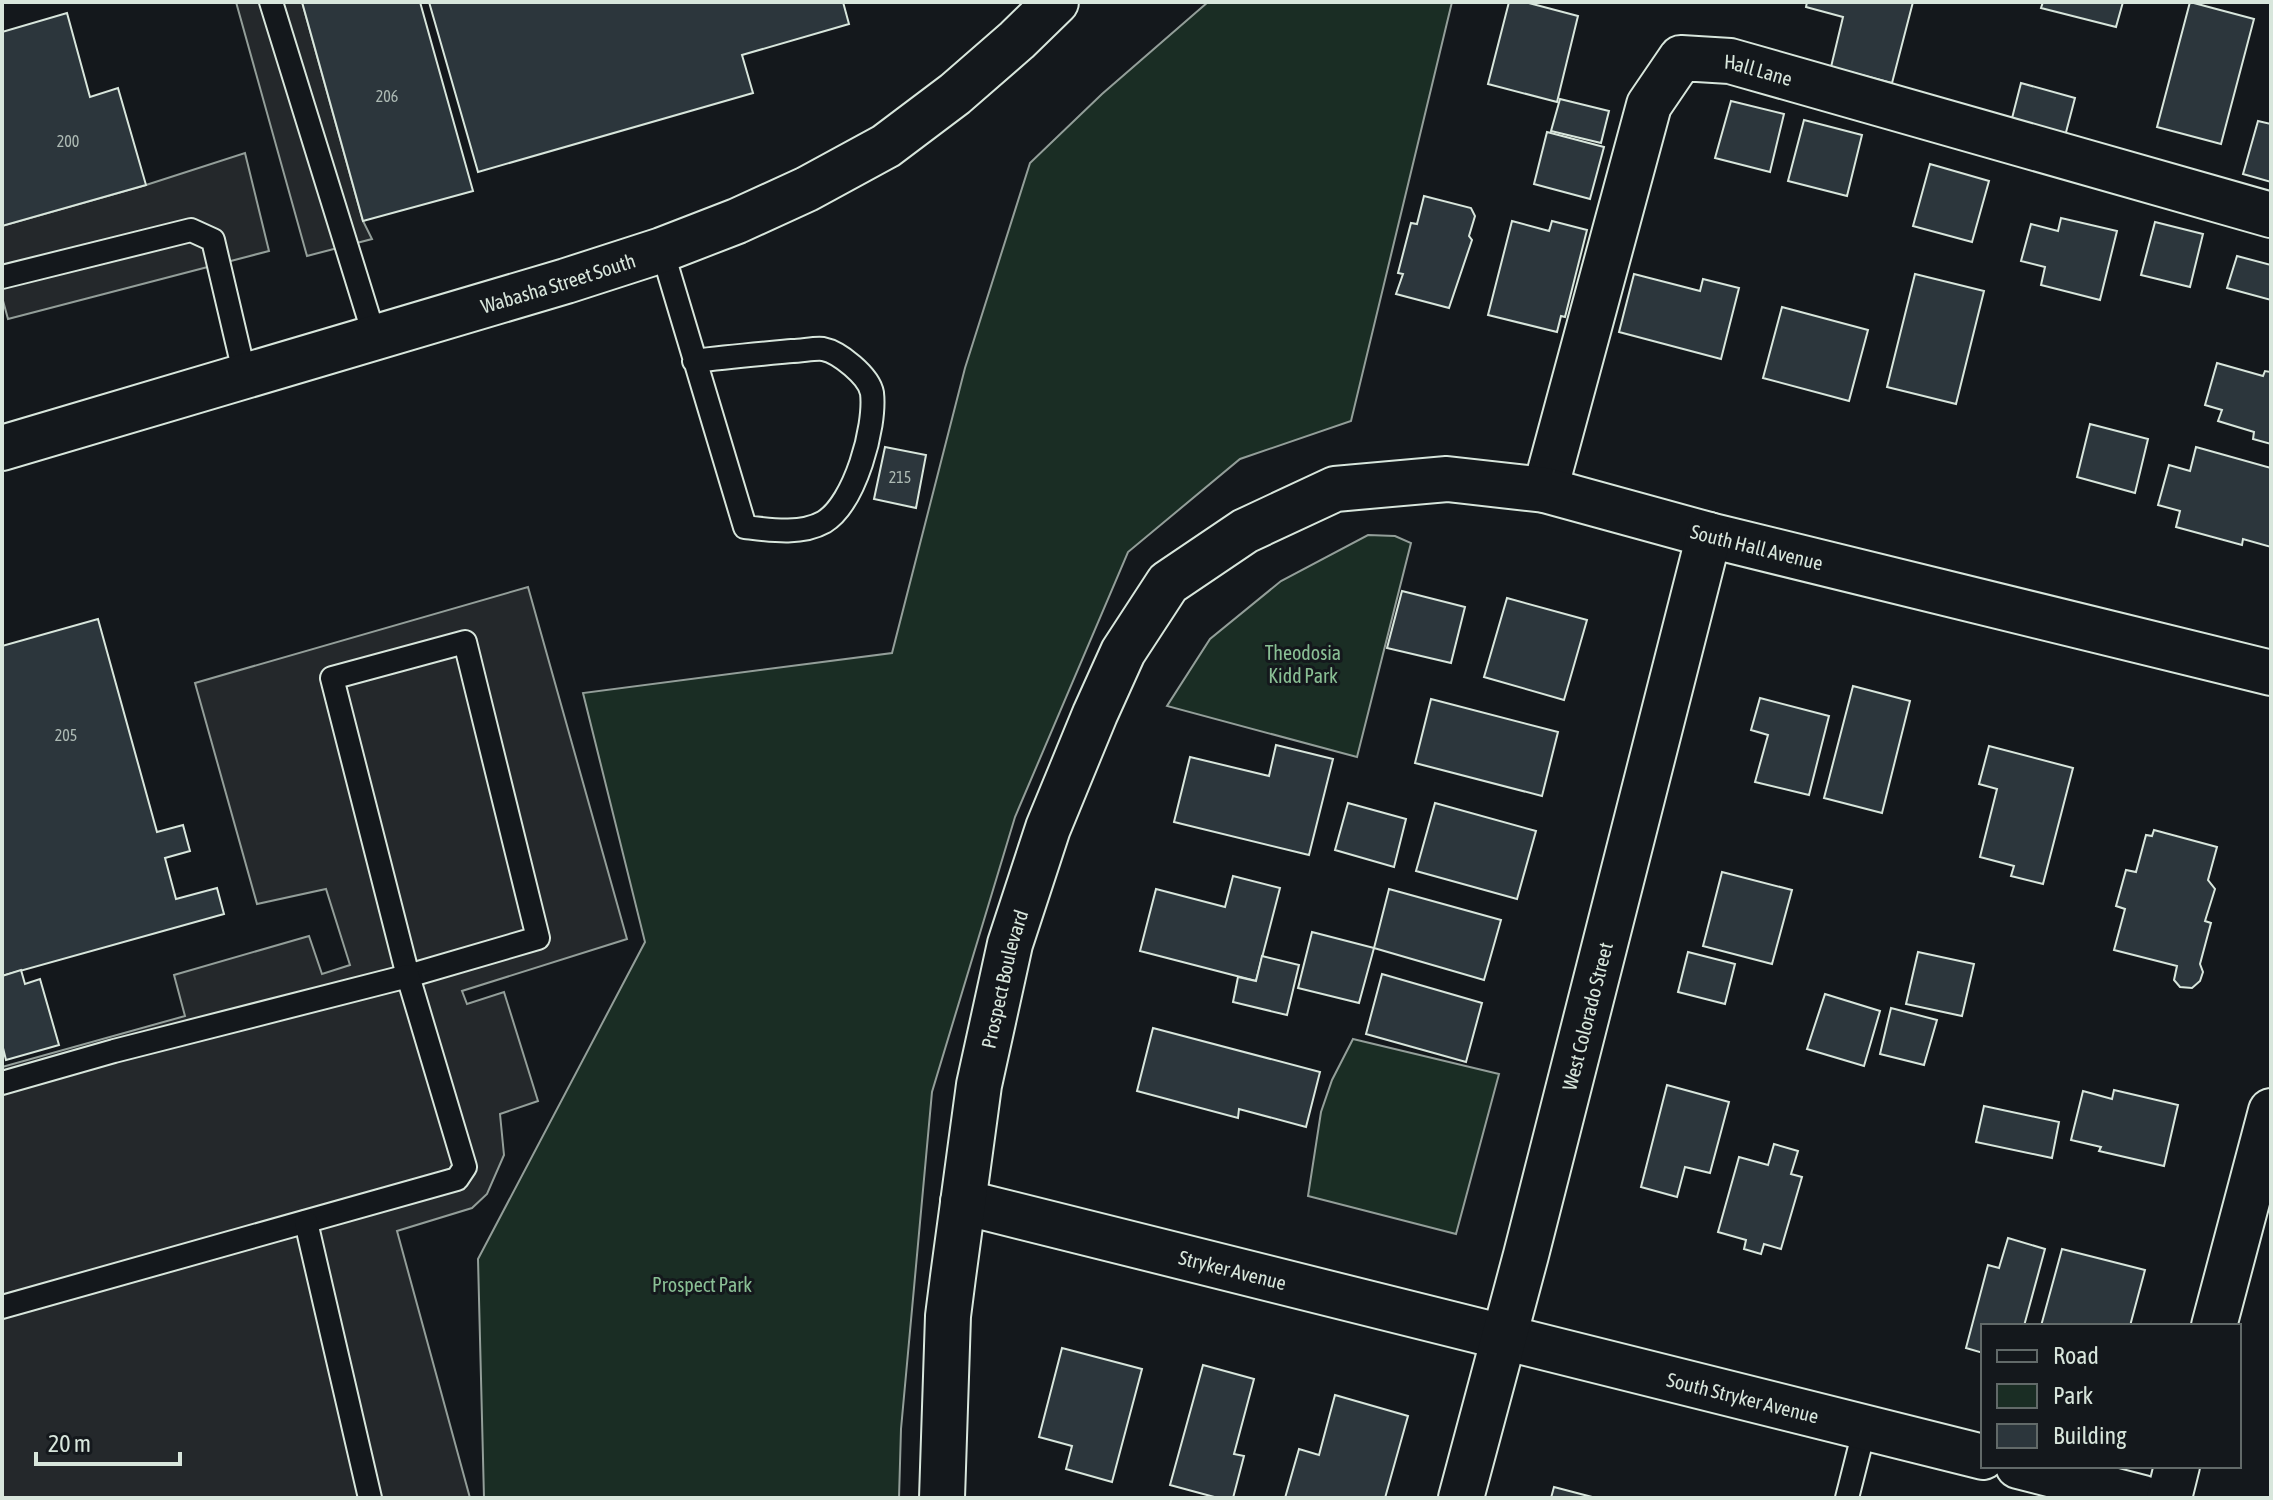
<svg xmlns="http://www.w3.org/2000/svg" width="2273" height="1500" viewBox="0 0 2273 1500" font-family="'Asap Condensed',sans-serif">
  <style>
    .green { fill: #1a2d24; stroke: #939e99; stroke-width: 2 }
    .parking { fill: #24282b; stroke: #939e99; stroke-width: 2 }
    .building { fill: #2c363c; stroke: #d8e6dc; stroke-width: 2 }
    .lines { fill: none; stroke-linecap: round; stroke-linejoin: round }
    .lane-casing { stroke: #d8e6dc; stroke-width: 26 }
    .street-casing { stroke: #d8e6dc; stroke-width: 48 }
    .secondary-casing { stroke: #d8e6dc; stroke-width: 48 }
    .lane { stroke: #14181c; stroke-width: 22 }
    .street { stroke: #14181c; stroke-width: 44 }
    .secondary { stroke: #14181c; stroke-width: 44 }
    .labels { text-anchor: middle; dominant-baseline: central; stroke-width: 6; stroke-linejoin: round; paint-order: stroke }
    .number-label { font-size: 16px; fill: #adbab4 }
    .street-label { font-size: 20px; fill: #d8e6dc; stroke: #14181c }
    .park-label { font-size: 20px; fill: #8ac095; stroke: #14181c }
  </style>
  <rect width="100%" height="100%" fill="#14181c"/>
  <!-- green -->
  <g class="green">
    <path d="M 1208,2 L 1452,2 L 1351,421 L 1240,459 L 1128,552 L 1015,817 L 932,1092 L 901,1429 L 899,1498 L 484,1498 L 478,1259 L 645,942 L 583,693 L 892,653 L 965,368 L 1030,163 L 1102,94 Z"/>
    <path d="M 1368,535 L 1395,536 L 1411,543 L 1357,757 L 1167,706 L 1210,639 L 1281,581 Z"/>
    <path d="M 1353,1039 L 1499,1074 L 1456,1234 L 1308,1196 L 1321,1112 L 1332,1080 Z"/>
  </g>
  <!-- parking -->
  <g class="parking">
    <path d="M 236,2 L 302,2 L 363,221 L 372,239 L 307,256 Z"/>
    <path d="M 245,153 L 269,251 L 8,319 L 2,297 L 2,226 L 146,185 Z"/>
    <path d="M 528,587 L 627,939 L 462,991 L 467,1004 L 504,992 L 538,1101 L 500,1114 L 504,1155 L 487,1194 L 472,1208 L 397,1231 L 470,1498 L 2,1498 L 2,1067 L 185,1016 L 174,975 L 309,936 L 322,974 L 350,965 L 326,889 L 257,904 L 195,683 Z"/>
  </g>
  <!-- building -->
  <g class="building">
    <path d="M 302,2 L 420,2 L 473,191 L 363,221 Z"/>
    <path d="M 429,2 L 843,2 L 849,24 L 742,55 L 753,93 L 478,172 Z"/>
    <path d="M 1509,2 L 1525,2 L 1578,16 L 1557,102 L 1488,84 Z"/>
    <path d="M 1807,2 L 1913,2 L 1892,83 L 1831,67 L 1843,17 L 1806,7 Z"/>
    <path d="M 2043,2 L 2123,2 L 2116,27 L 2041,8 Z"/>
    <path d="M 2190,2 L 2254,19 L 2221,144 L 2157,127 Z"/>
    <path d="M 67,13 L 90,97 L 118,88 L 146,185 L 2,226 L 2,32 Z"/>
    <path d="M 2021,83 L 2075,98 L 2064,140 L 2010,126 Z"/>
    <path d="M 1560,99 L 1609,111 L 1601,143 L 1551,131 Z"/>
    <path d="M 1731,101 L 1784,114 L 1770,172 L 1715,158 Z"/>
    <path d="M 1804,120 L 1862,135 L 1847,196 L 1788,181 Z"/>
    <path d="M 2258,121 L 2271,124 L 2271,182 L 2243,174 Z"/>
    <path d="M 1547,132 L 1604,147 L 1590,199 L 1534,184 Z"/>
    <path d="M 1930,164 L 1989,181 L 1972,242 L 1913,226 Z"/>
    <path d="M 1424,196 L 1471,208 L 1475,216 L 1469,236 L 1472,240 L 1449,308 L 1396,294 L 1403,274 L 1398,273 L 1411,223 L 1417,224 Z"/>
    <path d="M 2061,218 L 2117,231 L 2100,300 L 2041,285 L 2045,267 L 2021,261 L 2031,224 L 2058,231 Z"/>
    <path d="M 1512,221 L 1549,231 L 1552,221 L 1587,230 L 1565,317 L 1561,316 L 1557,332 L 1488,315 Z"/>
    <path d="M 2155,222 L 2203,234 L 2190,287 L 2141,275 Z"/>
    <path d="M 2237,256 L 2271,265 L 2271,300 L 2227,288 Z"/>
    <path d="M 1634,274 L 1700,291 L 1703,279 L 1739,288 L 1721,359 L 1619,332 Z"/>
    <path d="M 1915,274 L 1984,291 L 1956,404 L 1887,387 Z"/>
    <path d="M 1782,307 L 1868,330 L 1849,401 L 1763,378 Z"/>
    <path d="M 2217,363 L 2263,376 L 2265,371 L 2271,372 L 2271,444 L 2253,439 L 2254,432 L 2218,421 L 2222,410 L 2205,405 Z"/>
    <path d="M 2090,424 L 2148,439 L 2135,493 L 2077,477 Z"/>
    <path d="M 885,447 L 926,455 L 916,508 L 874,499 Z"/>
    <path d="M 2196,447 L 2271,468 L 2271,547 L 2243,539 L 2242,545 L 2176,527 L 2180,511 L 2158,505 L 2169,465 L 2190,471 Z"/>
    <path d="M 1402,591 L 1465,607 L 1451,663 L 1387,648 Z"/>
    <path d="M 1507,598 L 1587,620 L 1564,700 L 1484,677 Z"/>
    <path d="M 98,619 L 157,832 L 183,825 L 190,851 L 165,858 L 176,899 L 217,888 L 224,914 L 2,976 L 2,646 Z"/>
    <path d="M 1853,686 L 1910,701 L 1882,813 L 1824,798 Z"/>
    <path d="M 1760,698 L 1829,716 L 1809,795 L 1755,782 L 1768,735 L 1751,730 Z"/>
    <path d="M 1431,699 L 1558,732 L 1542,796 L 1415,763 Z"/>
    <path d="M 1276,745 L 1333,759 L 1309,855 L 1174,822 L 1190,757 L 1269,776 Z"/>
    <path d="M 1989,746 L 2073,768 L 2043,884 L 2011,876 L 2014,866 L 1980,857 L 1997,789 L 1979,784 Z"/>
    <path d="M 1348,803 L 1406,819 L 1394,867 L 1335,850 Z"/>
    <path d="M 1435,803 L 1536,831 L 1517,899 L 1416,871 Z"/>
    <path d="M 2154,830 L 2217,847 L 2208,880 L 2215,889 L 2205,921 L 2211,923 L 2200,964 L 2203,972 L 2200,981 L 2192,988 L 2180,987 L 2174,980 L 2177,966 L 2114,950 L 2125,909 L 2116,906 L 2126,870 L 2136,872 L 2146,835 L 2152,836 Z"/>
    <path d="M 1722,872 L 1792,890 L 1772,964 L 1703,946 Z"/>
    <path d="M 1233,876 L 1280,888 L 1256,981 L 1140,951 L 1156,889 L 1225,907 Z"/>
    <path d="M 1389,889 L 1501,920 L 1484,980 L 1374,948 Z"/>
    <path d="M 1312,932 L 1374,948 L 1359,1003 L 1298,988 Z"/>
    <path d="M 1688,952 L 1735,964 L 1725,1004 L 1678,992 Z"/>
    <path d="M 1918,952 L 1974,964 L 1962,1016 L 1906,1004 Z"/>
    <path d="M 1262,956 L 1299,965 L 1287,1015 L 1233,1002 L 1238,977 L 1256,981 Z"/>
    <path d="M 21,970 L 25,984 L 40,979 L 59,1045 L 6,1060 L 2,1044 L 2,976 Z"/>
    <path d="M 1382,974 L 1482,1003 L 1466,1062 L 1366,1034 Z"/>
    <path d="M 1825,994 L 1880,1011 L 1864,1066 L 1807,1049 Z"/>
    <path d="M 1891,1008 L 1937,1020 L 1924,1065 L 1880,1054 Z"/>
    <path d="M 1153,1028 L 1320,1072 L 1306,1127 L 1239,1109 L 1238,1118 L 1137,1091 Z"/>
    <path d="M 1667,1085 L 1729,1102 L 1710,1173 L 1685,1167 L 1677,1197 L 1641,1187 Z"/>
    <path d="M 2114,1090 L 2178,1105 L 2164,1166 L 2099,1151 L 2101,1147 L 2071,1140 L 2083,1091 L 2112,1099 Z"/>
    <path d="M 1984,1106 L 2059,1122 L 2052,1158 L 1976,1142 Z"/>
    <path d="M 1774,1144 L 1798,1151 L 1791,1174 L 1802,1177 L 1781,1249 L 1764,1244 L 1761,1254 L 1744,1249 L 1746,1240 L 1718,1232 L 1739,1157 L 1768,1165 Z"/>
    <path d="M 2008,1238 L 2045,1249 L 2024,1326 L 1983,1326 L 1983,1353 L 1966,1348 L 1988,1265 L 1999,1268 Z"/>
    <path d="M 2062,1249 L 2145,1270 L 2130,1326 L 2041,1326 Z"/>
    <path d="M 1062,1348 L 1142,1369 L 1112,1482 L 1066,1469 L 1072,1446 L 1039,1437 Z"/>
    <path d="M 1203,1365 L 1254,1379 L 1234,1454 L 1244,1456 L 1233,1498 L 1218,1498 L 1170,1485 Z"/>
    <path d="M 1335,1395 L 1408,1416 L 1385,1498 L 1285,1498 L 1299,1449 L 1319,1455 Z"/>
    <path d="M 1554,1487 L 1596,1498 L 1551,1498 Z"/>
  </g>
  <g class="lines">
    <defs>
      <g id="lane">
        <path d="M 271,2 L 375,338"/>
        <path d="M 662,250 L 745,527 C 770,530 801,535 824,522 C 855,503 876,427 872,393 C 869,376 839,352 823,349 C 814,348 802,351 792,351 C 760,354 727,357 694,361"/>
        <path d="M 2,277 L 191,230 L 213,240 L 245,376"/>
        <path d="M 465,642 L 538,938 L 408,976 L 332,678 Z"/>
        <path d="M 2,1083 L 114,1051 L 408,976 L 465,1167 L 457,1179 L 2,1307"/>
        <path d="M 306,1222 L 370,1498"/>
        <path d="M 1847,1498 L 1865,1427"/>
      </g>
      <g id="street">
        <path id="s1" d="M 1545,490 L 1649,105 L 1681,58 L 1730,61 L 2271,215"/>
        <path id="s2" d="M 963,1202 L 1983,1457"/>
        <path d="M 2214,1326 L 2271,1111"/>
        <path d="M 2018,1466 L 2143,1498"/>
        <path id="s3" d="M 942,1498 L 948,1316 L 953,1277 L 979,1085 L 1010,944 L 1048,828 L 1095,714 L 1123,652 L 1168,583 L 1245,531 L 1335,489 L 1447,479 L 1545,490 L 1709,535 L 2271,673"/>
        <path id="s4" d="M 1461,1498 L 1526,1255 L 1709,535"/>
        <path d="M 2169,1498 L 2177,1466"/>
      </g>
      <g id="secondary">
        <path id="s5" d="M 2,448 L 566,281 L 662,250 L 737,221 L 807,189 L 886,146 L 955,94 L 1017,40 L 1056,2"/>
      </g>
    </defs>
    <!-- lane casing -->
    <use href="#lane" class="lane-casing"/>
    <!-- street casing -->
    <use href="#street" class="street-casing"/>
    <!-- secondary casing -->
    <use href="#secondary" class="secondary-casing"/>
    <!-- lane -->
    <use href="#lane" class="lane"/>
    <!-- street -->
    <use href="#street" class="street"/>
    <!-- secondary -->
    <use href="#secondary" class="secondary"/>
  </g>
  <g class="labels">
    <!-- number labels -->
    <g class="number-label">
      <text x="387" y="96">206</text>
      <text x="68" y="141">200</text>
      <text x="900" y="477">215</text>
      <text x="66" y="735">205</text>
    </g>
    <!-- street labels -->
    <g class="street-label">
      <text stroke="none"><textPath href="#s1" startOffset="534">Hall Lane</textPath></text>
      <text stroke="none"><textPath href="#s5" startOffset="580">Wabasha Street South</textPath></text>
      <text stroke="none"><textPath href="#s3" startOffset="1578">South Hall Avenue</textPath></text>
      <text stroke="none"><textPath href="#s3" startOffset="524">Prospect Boulevard</textPath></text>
      <text stroke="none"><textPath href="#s4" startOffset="498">West Colorado Street</textPath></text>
      <text stroke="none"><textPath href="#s2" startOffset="278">Stryker Avenue</textPath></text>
      <text stroke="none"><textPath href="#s2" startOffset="804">South Stryker Avenue</textPath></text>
    </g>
    <!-- park labels -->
    <g class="park-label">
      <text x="1303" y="652">Theodosia<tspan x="1303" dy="23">Kidd Park</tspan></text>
      <text x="702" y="1284">Prospect Park</text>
    </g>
  </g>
  <!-- border -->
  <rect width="2273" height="1500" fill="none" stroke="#d8e6dc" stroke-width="8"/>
  <!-- legend -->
  <rect x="1981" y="1324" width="260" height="144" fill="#14181c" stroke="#626a69" stroke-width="2"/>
  <rect x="1997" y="1350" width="40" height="12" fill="#14181c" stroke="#626a69" stroke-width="2"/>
  <text x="2053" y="1364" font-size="24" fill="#d8e6dc">Road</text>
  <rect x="1997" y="1384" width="40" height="24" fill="#1a2d24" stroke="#626a69" stroke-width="2"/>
  <text x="2053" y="1404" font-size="24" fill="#d8e6dc">Park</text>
  <rect x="1997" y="1424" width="40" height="24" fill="#2c363c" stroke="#626a69" stroke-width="2"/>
  <text x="2053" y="1444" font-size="24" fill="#d8e6dc">Building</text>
  <!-- scale -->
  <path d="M36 1452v12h144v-12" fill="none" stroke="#d8e6dc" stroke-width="4"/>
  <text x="48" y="1452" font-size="24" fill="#d8e6dc" stroke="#14181c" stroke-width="6" paint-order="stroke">20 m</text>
</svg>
